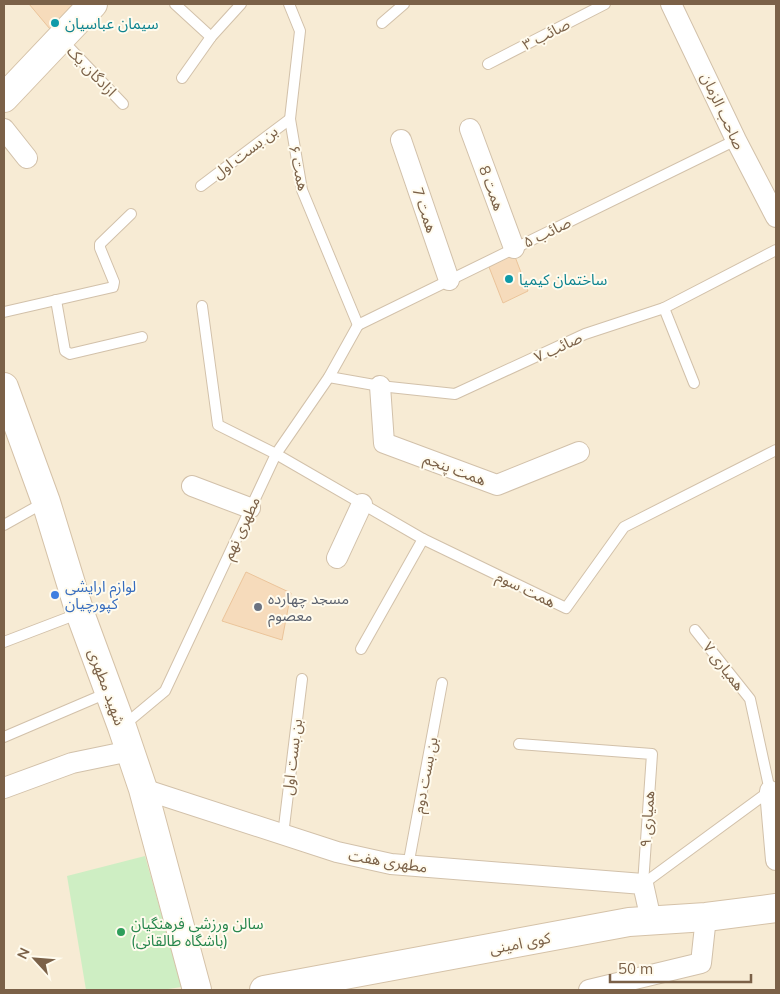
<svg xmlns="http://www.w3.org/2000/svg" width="780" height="994" viewBox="0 0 780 994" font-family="Mulish,'Noto Sans Arabic',sans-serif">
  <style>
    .residential { fill: #f7ebd4 }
    .green { fill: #ceeec3 }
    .building { fill: #f6dbbb; stroke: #ebc49a }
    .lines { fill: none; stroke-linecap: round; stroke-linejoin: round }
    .lane-casing { stroke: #d2c1aa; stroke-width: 12 }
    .street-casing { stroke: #d2c1aa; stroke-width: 22 }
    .secondary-casing { stroke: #d5c2a8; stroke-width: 30 }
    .lane { stroke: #fff; stroke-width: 10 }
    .street { stroke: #fff; stroke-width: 20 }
    .secondary { stroke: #fff; stroke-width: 28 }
    .culture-dot { fill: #0f9aa8; stroke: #fffbee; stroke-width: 2 }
    .shop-dot { fill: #3f7fe0; stroke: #fffbee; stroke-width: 2 }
    .worship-dot { fill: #6b7280; stroke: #fffbee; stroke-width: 2 }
    .leisure-dot { fill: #2e9e5b; stroke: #fffbee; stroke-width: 2 }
    .labels { text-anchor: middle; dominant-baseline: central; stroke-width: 4; stroke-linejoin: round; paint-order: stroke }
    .culture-label { font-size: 15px; fill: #0d838f; stroke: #fffbee; text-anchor: start }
    .street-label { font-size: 15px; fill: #7b6148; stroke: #fffbee }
    .shop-label { font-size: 15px; fill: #366cbe; stroke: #fffbee; text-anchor: start }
    .worship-label { font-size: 15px; fill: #5b616d; stroke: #fffbee; text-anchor: start }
    .leisure-label { font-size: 15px; fill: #27864d; stroke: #fffbee; text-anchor: start }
  </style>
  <rect width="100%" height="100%" fill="#fef8e6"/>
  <!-- residential -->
  <rect class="residential" x="4" y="4" width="772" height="986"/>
  <!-- green -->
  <path class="green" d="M 145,856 L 182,987 L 161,990 L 86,990 L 67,876 Z"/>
  <!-- building -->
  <g class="building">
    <path d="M 29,4 L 73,4 L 78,10 L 55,35 Z"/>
    <path d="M 514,254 L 528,291 L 503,303 L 489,267 Z"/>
    <path d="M 246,572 L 291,593 L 282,640 L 222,621 Z"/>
  </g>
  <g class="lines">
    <defs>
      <g id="lane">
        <path d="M 175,4 L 211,37"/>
        <path d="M 289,4 L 300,31 L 290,119 L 302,190 L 358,325"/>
        <path d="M 382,23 L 404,4"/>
        <path d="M 61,39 L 123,104"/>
        <path d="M 488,64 L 605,4"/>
        <path d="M 182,78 L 211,37 L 241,4"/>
        <path d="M 201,186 L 290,119"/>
        <path d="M 56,300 L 65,351 L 70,354 L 142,337"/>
        <path d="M 202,306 L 218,425 L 276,454 L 423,539 L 566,608 L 624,527 L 776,450"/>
        <path d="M 664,308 L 694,383"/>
        <path d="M 4,312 L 113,287 L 114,282 L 100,248 L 100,244 L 131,214"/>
        <path d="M 358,325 L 736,140"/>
        <path d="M 329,377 L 380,386 L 455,394 L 585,334 L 664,308 L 776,250"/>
        <path d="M 4,525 L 45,502"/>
        <path d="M 695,630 L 750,699 L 770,791"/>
        <path d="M 4,642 L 80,613"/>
        <path d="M 361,649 L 423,539"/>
        <path d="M 123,726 L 165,691 L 276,454 L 329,377 L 358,325"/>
        <path d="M 4,737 L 107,693"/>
        <path d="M 519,744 L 652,754 L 643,884"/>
        <path d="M 283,835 L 302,679"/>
        <path d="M 408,866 L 442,683"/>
        <path d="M 643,884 L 771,790"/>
      </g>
      <g id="street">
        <path d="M 671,4 L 736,140 L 776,217"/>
        <path d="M 4,129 L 27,158"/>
        <path d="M 470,129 L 514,248"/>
        <path d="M 401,140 L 449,280"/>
        <path d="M 380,386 L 384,443 L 497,485 L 579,452"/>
        <path d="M 192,486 L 250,508"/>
        <path d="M 337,558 L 362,504"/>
        <path d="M 4,788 L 72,763 L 130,751"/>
        <path d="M 143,789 L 337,852 L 391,864 L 643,884 L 651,920"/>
        <path d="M 770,791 L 776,860"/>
        <path d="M 589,990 L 701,963 L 706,917"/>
      </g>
      <g id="secondary">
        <path d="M 4,98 L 93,4"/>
        <path d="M 4,387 L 46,502 L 80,613 L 122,727 L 143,789 L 197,990"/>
        <path d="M 264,990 L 629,922 L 706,917 L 776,908"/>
      </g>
    </defs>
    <!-- lane casing -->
    <use href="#lane" class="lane-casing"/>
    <!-- street casing -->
    <use href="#street" class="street-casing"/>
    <!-- secondary casing -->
    <use href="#secondary" class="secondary-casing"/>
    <!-- lane -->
    <use href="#lane" class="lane"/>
    <!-- street -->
    <use href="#street" class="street"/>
    <!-- secondary -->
    <use href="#secondary" class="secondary"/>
  </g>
  <!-- markers -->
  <g class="culture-dot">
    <circle cx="55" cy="23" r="5"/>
    <circle cx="509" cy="279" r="5"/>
  </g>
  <circle class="shop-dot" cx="55" cy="595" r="5"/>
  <circle class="worship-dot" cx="258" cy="607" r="5"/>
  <circle class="leisure-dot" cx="121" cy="932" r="5"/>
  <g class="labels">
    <!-- culture labels -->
    <g class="culture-label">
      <text x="65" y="23">سیمان عباسیان</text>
      <text x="519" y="279">ساختمان کیمیا</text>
    </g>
    <!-- street labels -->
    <g class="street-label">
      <text transform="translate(546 34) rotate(-27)">صائب ۳</text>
      <text transform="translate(92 71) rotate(46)">ازادگان یک</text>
      <text transform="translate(723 111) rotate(65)">صاحب الزمان</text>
      <text transform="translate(245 152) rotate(-37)">بن بست اول</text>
      <text transform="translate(299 168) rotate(78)">همت ۶</text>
      <text transform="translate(492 188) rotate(70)">همت 8</text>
      <text transform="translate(425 210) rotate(71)">همت 7</text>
      <text transform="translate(547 232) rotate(-26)">صائب ۵</text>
      <text transform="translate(558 347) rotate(-25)">صائب ۷</text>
      <text transform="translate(455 469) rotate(21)">همت پنجم</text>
      <text transform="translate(241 528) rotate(-65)">مطهری نهم</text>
      <text transform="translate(526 589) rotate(26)">همت سوم</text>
      <text transform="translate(724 666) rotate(52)">همیاری ۷</text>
      <text transform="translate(107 687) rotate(70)">شهید مطهری</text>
      <text transform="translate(292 757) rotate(-83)">بن بست اول</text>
      <text transform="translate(425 775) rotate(-79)">بن بست دوم</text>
      <text transform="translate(647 819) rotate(-86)">همیاری ۹</text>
      <text transform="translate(388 861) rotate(9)">مطهری هفت</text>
      <text transform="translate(520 943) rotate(-11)">کوی امینی</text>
    </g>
    <!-- shop labels -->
    <g class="shop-label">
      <text x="65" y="586">لوازم ارایشی<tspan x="65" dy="17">کپورچیان</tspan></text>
    </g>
    <!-- worship labels -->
    <g class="worship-label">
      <text x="268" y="598">مسجد چهارده<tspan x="268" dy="17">معصوم</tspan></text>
    </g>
    <!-- leisure labels -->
    <g class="leisure-label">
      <text x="131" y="923">سالن ورزشی فرهنگیان<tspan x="131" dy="17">(باشگاه طالقانی)</tspan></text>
    </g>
  </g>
  <!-- border -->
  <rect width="780" height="994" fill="none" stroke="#7b6148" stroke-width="10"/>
  <!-- north arrow -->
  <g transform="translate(35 959) rotate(296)" stroke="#fffbee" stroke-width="4" paint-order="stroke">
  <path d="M0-4L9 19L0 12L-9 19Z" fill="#7b6148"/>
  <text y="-8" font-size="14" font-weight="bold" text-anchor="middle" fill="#7b6148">N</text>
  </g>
  <!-- scale -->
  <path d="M610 974v8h141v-8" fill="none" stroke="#7b6148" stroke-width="2.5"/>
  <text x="618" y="974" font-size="15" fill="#7b6148" stroke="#fffbee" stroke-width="4" paint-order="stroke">50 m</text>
</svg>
